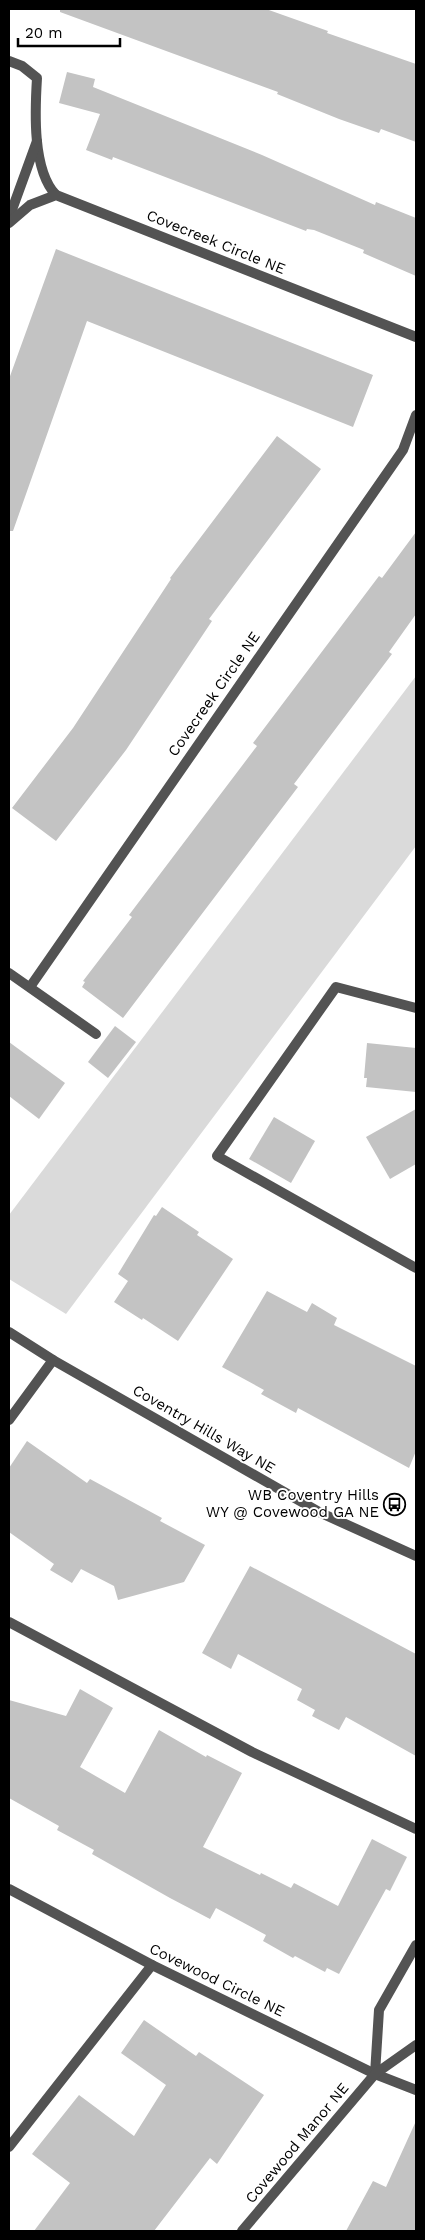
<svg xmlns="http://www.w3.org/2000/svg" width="425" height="2240" viewBox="0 0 425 2240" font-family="'Work Sans',sans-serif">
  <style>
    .green { fill: #dadada }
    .building { fill: #c3c3c3 }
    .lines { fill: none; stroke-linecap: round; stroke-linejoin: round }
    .service { stroke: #535353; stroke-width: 10 }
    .minor { stroke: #535353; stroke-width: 10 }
    .tertiary { stroke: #535353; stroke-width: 10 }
    .labels { text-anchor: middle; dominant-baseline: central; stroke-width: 4; stroke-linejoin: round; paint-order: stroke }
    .street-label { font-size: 15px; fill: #000; stroke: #fff }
    .poi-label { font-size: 15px; fill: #000; stroke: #fff; text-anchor: end }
  </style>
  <rect width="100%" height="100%" fill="#fff"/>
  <!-- green -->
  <path class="green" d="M 416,676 L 416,846 L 66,1314 L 9,1279 L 9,1215 Z"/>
  <!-- building -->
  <g class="building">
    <path d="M 60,9 L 266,9 L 328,31 L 327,33 L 416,64 L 416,142 L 381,129 L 379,133 L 339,119 L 277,94 L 278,92 L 60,12 Z"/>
    <path d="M 67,72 L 95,79 L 93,87 L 262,155 L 375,205 L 376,202 L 416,218 L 416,276 L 363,253 L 364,250 L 314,230 L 307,229 L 306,231 L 113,157 L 112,160 L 86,150 L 100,114 L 59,103 Z"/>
    <path d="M 56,249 L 373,375 L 353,427 L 87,321 L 13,531 L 9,531 L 9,379 Z"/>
    <path d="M 277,436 L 321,469 L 209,619 L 212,621 L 126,750 L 56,841 L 12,808 L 73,728 L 171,579 L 170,578 Z"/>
    <path d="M 416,532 L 416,614 L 389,652 L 392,654 L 294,784 L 298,787 L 123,1018 L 82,987 L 85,982 L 83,981 L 132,917 L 129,915 L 257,746 L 253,743 L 379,576 L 382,578 Z"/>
    <path d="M 115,1026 L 136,1042 L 108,1078 L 88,1062 Z"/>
    <path d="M 9,1042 L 65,1083 L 39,1119 L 9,1096 Z"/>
    <path d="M 367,1043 L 416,1048 L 416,1092 L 366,1087 L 367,1078 L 364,1078 Z"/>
    <path d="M 416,1109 L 416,1164 L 390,1179 L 366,1137 Z"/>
    <path d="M 274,1117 L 315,1141 L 291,1183 L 249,1159 Z"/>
    <path d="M 162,1207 L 199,1232 L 197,1235 L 233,1259 L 178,1341 L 143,1318 L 142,1320 L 114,1302 L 128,1281 L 118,1274 L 154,1215 L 156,1216 Z"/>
    <path d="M 267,1291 L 307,1312 L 312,1303 L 337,1318 L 334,1325 L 416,1366 L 416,1451 L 409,1468 L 298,1408 L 296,1413 L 261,1394 L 264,1390 L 222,1367 Z"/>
    <path d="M 27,1441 L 87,1483 L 90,1479 L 162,1518 L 160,1521 L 205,1545 L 184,1582 L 118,1600 L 114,1586 L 81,1569 L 72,1583 L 50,1570 L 54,1564 L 9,1532 L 9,1468 Z"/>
    <path d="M 250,1566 L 416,1654 L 416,1756 L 346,1717 L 339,1730 L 312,1716 L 315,1710 L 297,1700 L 302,1689 L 238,1654 L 231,1669 L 202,1653 Z"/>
    <path d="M 80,1689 L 113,1708 L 80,1767 L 125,1793 L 159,1730 L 206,1757 L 207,1755 L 242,1773 L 203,1847 L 260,1875 L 261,1873 L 291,1888 L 294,1883 L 338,1906 L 372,1839 L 407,1857 L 390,1891 L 386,1889 L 339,1974 L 327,1968 L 325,1972 L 295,1956 L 293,1958 L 263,1941 L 266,1935 L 216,1908 L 210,1919 L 170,1898 L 92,1854 L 94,1850 L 57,1830 L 59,1826 L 9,1798 L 9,1700 L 66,1716 Z"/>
    <path d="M 144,2020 L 196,2056 L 199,2052 L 264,2095 L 217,2164 L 210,2158 L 154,2231 L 34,2231 L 70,2183 L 32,2154 L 79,2095 L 134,2136 L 166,2085 L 121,2053 Z"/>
    <path d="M 416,2121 L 416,2231 L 346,2231 L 373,2181 L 386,2187 Z"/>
  </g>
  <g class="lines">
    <!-- service -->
    <g class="service">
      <path d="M 416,1008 L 336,987 L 217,1156 L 416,1268"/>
      <path d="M 9,1420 L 53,1360"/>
      <path d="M 9,1622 L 252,1752 L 416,1829"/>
      <path d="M 9,2147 L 152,1965"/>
    </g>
    <!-- minor -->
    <g class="minor">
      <path d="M 9,61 L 22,66 L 37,78 C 35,110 32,170 56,195"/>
      <path d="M 9,218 L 37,141"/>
      <path d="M 9,223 L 30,205 L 56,195 L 416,337"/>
      <path d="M 9,973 L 96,1034"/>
      <path d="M 30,987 L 403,450 L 416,415"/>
      <path d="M 9,1889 L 152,1965 L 375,2074 L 416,2090"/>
      <path d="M 375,2074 L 379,2010 L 416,1945"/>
      <path d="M 242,2231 L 375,2074 L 416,2045"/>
    </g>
    <!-- tertiary -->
    <path class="tertiary" d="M 9,1332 L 53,1360 L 321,1513 L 416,1556"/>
  </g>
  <!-- icons -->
  <defs>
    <symbol id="bus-ring" viewBox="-11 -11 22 22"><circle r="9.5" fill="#fff" stroke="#000" stroke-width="1.5"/><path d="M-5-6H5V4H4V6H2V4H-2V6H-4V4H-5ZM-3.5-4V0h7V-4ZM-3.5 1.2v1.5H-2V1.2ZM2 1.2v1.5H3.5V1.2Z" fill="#000"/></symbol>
  </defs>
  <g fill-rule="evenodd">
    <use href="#bus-ring" x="382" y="1492" width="25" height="25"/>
  </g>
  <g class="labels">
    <!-- street labels -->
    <g class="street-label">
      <text transform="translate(216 242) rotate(22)">Covecreek Circle NE</text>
      <text transform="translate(214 694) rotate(-55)">Covecreek Circle NE</text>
      <text transform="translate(204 1429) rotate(30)">Coventry Hills Way NE</text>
      <text transform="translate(217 1980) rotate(26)">Covewood Circle NE</text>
      <text transform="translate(297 2143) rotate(-50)">Covewood Manor NE</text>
    </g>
    <!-- poi labels -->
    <g class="poi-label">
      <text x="379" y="1495">WB Coventry Hills<tspan x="379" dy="17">WY @ Covewood GA NE</tspan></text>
    </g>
  </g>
  <!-- border -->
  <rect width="425" height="2240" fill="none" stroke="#000000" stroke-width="20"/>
  <!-- scale -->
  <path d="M18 38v8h102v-8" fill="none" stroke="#000000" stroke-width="2.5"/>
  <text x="25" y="38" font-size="15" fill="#000000" stroke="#ffffff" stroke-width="4" paint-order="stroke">20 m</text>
</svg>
